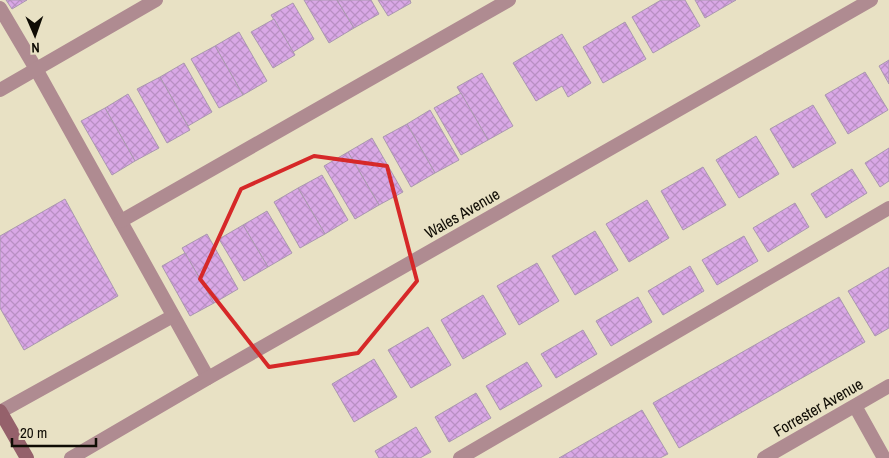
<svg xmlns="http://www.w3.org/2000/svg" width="889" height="458" viewBox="0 0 889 458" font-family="'Archivo Narrow',sans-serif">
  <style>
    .building { fill: url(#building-cross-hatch); stroke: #aa98af }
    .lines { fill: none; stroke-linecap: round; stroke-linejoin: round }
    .service { stroke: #af8b91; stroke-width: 14 }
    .minor { stroke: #af8b91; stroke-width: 14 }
    .secondary { stroke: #95616b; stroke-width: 14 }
    .marked { fill: none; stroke: #d62828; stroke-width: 4; stroke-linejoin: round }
    .labels { text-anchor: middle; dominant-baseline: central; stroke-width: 5; stroke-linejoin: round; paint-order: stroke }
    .street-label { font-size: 16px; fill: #0f0c04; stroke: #e8e1c4 }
  </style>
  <defs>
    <pattern id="building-cross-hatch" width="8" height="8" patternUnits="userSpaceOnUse" patternTransform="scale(1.25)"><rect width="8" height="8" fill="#d9a8e6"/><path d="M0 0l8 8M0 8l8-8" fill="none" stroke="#b98fc4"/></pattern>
  </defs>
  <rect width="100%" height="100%" fill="#e8e1c4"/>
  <!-- building -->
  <g class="building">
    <path d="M 6,0 L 27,0 L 12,9 Z"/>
    <path d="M 304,0 L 337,0 L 354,28 L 329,43 Z"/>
    <path d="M 337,0 L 371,0 L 379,14 L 354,28 Z"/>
    <path d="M 378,0 L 410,0 L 411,3 L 388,16 Z"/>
    <path d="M 661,0 L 685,0 L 700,26 L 653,53 L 632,17 Z"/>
    <path d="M 695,0 L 736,0 L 705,18 Z"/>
    <path d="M 293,3 L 314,39 L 293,52 L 271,15 Z"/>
    <path d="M 274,19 L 295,55 L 273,68 L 251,32 Z"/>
    <path d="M 625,22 L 646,59 L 603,83 L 583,47 Z"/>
    <path d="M 239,32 L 267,81 L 243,95 L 215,46 Z"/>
    <path d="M 562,34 L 591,83 L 568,97 L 562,86 L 536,101 L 513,63 Z"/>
    <path d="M 215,46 L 243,95 L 219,108 L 191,59 Z"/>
    <path d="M 889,60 L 889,84 L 879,66 Z"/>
    <path d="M 184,63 L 212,112 L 188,126 L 160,77 Z"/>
    <path d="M 865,72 L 888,110 L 848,134 L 825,95 Z"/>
    <path d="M 482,73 L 513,126 L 488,140 L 457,87 Z"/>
    <path d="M 160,77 L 190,130 L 167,143 L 137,89 Z"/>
    <path d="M 461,93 L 488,140 L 461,155 L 434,108 Z"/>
    <path d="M 128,94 L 159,148 L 135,161 L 105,108 Z"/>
    <path d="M 813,105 L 836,143 L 793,168 L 770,129 Z"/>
    <path d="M 105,108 L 135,161 L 112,175 L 81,121 Z"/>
    <path d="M 430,110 L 459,160 L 435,173 L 407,124 Z"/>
    <path d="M 407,124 L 435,173 L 411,187 L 383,137 Z"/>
    <path d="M 756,136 L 779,174 L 739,198 L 716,160 Z"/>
    <path d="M 372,138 L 403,192 L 379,205 L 348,152 Z"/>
    <path d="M 889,148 L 889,181 L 880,187 L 865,163 Z"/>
    <path d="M 348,152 L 379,205 L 355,219 L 324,166 Z"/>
    <path d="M 703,167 L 726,205 L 683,230 L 661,191 Z"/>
    <path d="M 852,169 L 867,193 L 826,218 L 811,194 Z"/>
    <path d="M 322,175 L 348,220 L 325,234 L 298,188 Z"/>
    <path d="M 298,188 L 325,234 L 300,248 L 274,202 Z"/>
    <path d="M 65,199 L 118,296 L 24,350 L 0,308 L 0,236 Z"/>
    <path d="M 647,200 L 669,238 L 629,262 L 606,224 Z"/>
    <path d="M 795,203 L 809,227 L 768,252 L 753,228 Z"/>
    <path d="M 267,211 L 292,253 L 268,267 L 243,225 Z"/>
    <path d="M 243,225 L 268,267 L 244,281 L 219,239 Z"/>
    <path d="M 595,231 L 618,270 L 575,295 L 552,256 Z"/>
    <path d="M 207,234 L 238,289 L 214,303 L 182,248 Z"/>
    <path d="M 744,236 L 758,261 L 717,285 L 702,260 Z"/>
    <path d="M 185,253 L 214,303 L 190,316 L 162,266 Z"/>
    <path d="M 537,263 L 559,301 L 519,325 L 497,286 Z"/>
    <path d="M 690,266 L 704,291 L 663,315 L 648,291 Z"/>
    <path d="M 889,267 L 889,328 L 875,336 L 848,291 Z"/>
    <path d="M 483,295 L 506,334 L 463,359 L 441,320 Z"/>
    <path d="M 638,297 L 652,322 L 611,346 L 596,321 Z"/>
    <path d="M 839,297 L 865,342 L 679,448 L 653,403 Z"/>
    <path d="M 428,327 L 451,365 L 411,388 L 388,350 Z"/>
    <path d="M 583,330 L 597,354 L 556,378 L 541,354 Z"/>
    <path d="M 374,359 L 397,397 L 354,422 L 332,384 Z"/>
    <path d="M 527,362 L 542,386 L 500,410 L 486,386 Z"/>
    <path d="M 476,393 L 491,418 L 449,442 L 435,417 Z"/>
    <path d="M 642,410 L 668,454 L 660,458 L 559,458 Z"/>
    <path d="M 416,427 L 431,452 L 420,458 L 379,458 L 375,451 Z"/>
  </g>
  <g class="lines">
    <!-- service -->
    <g class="service">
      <path d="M 0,8 L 36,69 L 208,378"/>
      <path d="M 121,221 L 509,0"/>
      <path d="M 855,406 L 884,458"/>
      <path d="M 0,412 L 173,316"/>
      <path d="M 460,458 L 889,208"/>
    </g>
    <!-- minor -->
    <g class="minor">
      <path d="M 0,90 L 156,0"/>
      <path d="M 71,458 L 208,378 L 871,0"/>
      <path d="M 764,458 L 889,386"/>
    </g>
    <!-- secondary -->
    <path class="secondary" d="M 0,411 L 27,458"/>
  </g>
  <!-- marked area -->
  <path class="marked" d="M 314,156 L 387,166 L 417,281 L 358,353 L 269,367 L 200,279 L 241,189 Z"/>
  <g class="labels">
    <!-- street labels -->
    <g class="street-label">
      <text transform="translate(462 213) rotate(-30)">Wales Avenue</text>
      <text transform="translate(818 407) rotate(-30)">Forrester Avenue</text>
    </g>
  </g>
  <!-- north arrow -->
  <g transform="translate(35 35) rotate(178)" stroke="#e8e1c4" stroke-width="4" paint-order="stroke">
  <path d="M0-4L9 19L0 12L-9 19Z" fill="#0f0c04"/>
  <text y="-8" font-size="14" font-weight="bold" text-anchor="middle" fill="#0f0c04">N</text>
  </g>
  <!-- scale -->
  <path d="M12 438v8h84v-8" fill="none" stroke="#0f0c04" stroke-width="2.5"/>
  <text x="20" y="438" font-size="15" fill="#0f0c04" stroke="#e8e1c4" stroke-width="4" paint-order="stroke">20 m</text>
</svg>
